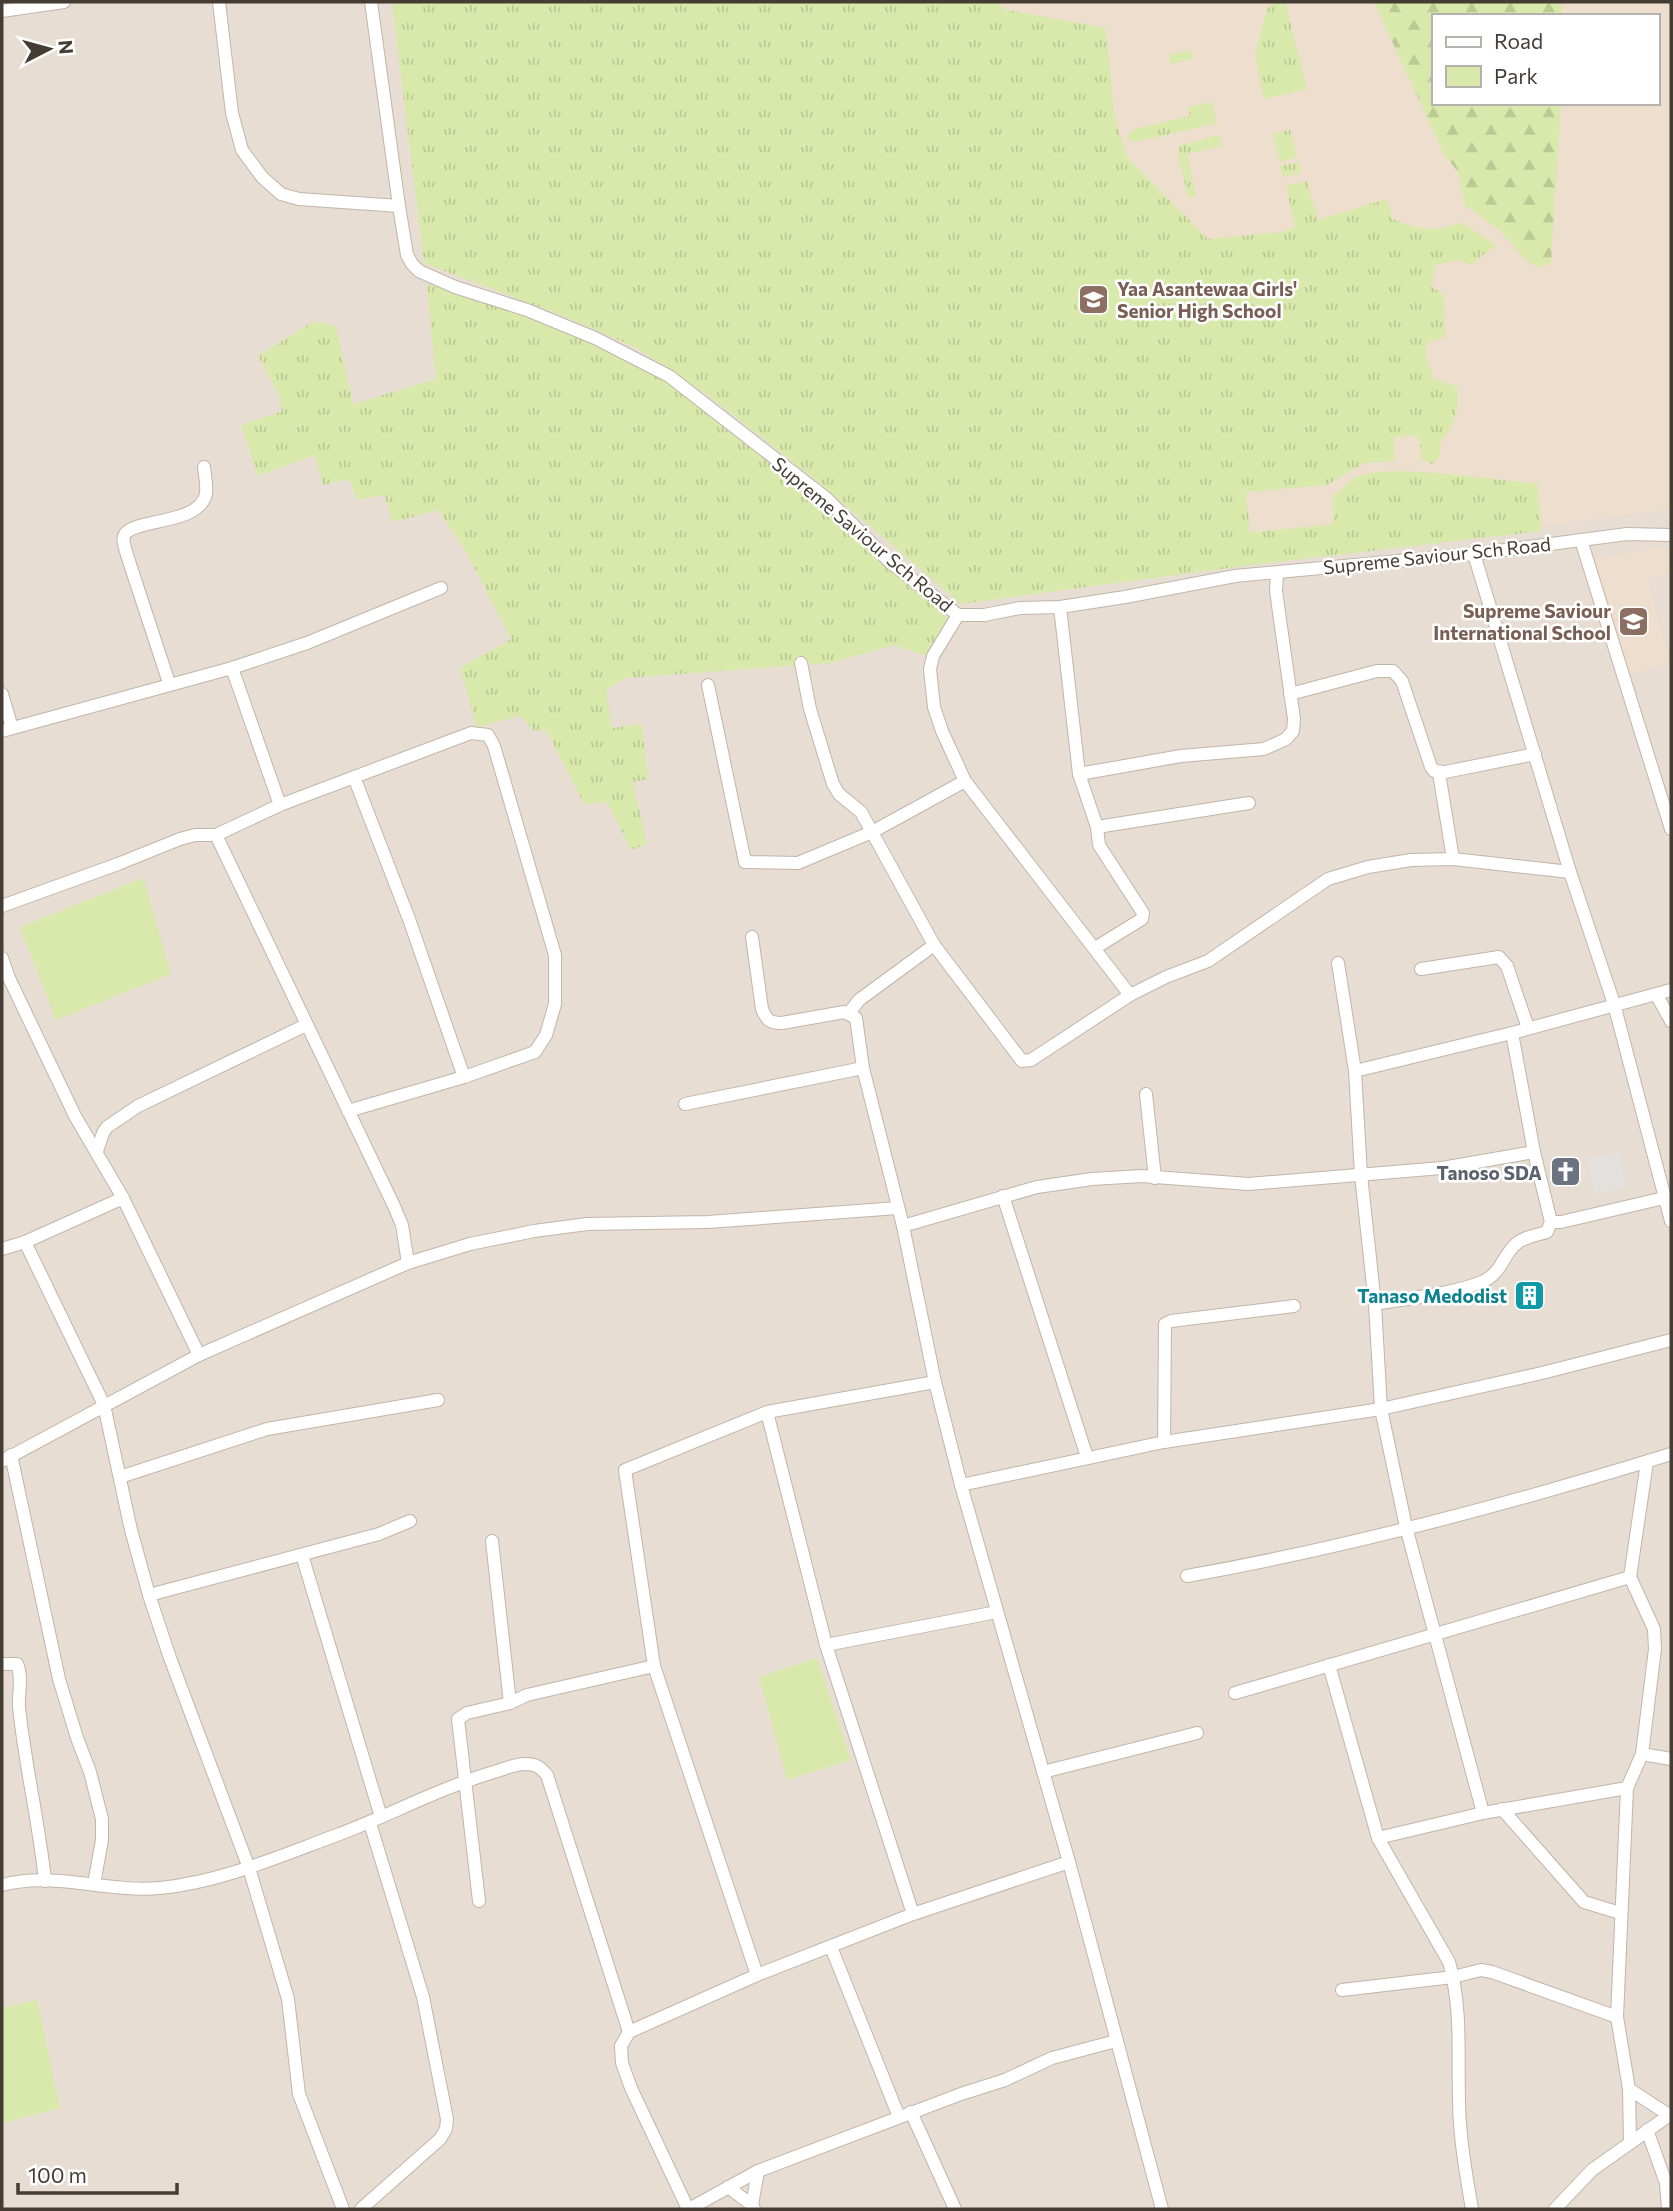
<svg xmlns="http://www.w3.org/2000/svg" width="1673" height="2211" viewBox="0 0 1673 2211" font-family="Commissioner,sans-serif">
  <style>
    .residential { fill: #e7ddd2; fill-rule: evenodd }
    .education { fill: #eddece; fill-rule: evenodd }
    .grass { fill: url(#grass-tufts) }
    .forest { fill: url(#forest-firs) }
    .park { fill: #d8e9ab }
    .parking { fill: #e3e0dd }
    .lines { fill: none; stroke-linecap: round; stroke-linejoin: round }
    .street-casing { stroke: #c2b5aa; stroke-width: 14 }
    .street { stroke: #fff; stroke-width: 12 }
    .labels { text-anchor: middle; dominant-baseline: central; stroke-width: 5; stroke-linejoin: round; paint-order: stroke }
    .education-label { font-size: 19px; font-weight: bold; fill: #785e54; stroke: #fff; text-anchor: start }
    .street-label { font-size: 19px; fill: #453c34; stroke: #fff }
    .worship-label { font-size: 19px; font-weight: bold; fill: #5b616d; stroke: #fff; text-anchor: end }
    .culture-label { font-size: 19px; font-weight: bold; fill: #0d838f; stroke: #fff; text-anchor: end }
  </style>
  <defs>
    <pattern id="grass-tufts" width="24" height="20" patternUnits="userSpaceOnUse" patternTransform="scale(1.75)"><rect width="24" height="20" fill="#d8e9ab"/><path d="M3 7l-1-3M5 7V3M7 7l1-3M15 17l-1-3M17 17v-4M19 17l1-3" fill="none" stroke="#bbc994"/></pattern>
    <pattern id="forest-firs" width="22" height="20" patternUnits="userSpaceOnUse" patternTransform="scale(1.75)"><rect width="22" height="20" fill="#d8e9ab"/><path d="M5 1l3.5 6h-7zM16 11l3.5 6h-7z" fill="#bbc994"/></pattern>
  </defs>
  <rect width="100%" height="100%" fill="#f3ece4"/>
  <!-- residential -->
  <path class="residential" d="M 2,2 L 1671,2 L 1671,2209 L 2,2209 ZM 1433,16 L 1657,16 L 1657,103 L 1433,103 Z"/>
  <!-- education -->
  <g class="education">
    <path d="M 392,2 L 1671,2 L 1671,509 L 961,604 L 817,481 L 704,392 L 635,347 L 558,314 L 424,263 ZM 1433,16 L 1657,16 L 1657,103 L 1433,103 Z"/>
    <path d="M 1658,547 L 1671,550 L 1671,572 L 1648,580 L 1670,662 L 1626,676 L 1592,560 Z"/>
  </g>
  <!-- grass -->
  <g class="grass">
    <path d="M 392,2 L 1000,2 L 1003,9 L 1106,28 L 1114,113 L 1126,156 L 1208,239 L 1282,232 L 1295,227 L 1286,186 L 1307,181 L 1318,220 L 1387,199 L 1393,219 C 1418,230 1436,233 1461,222 L 1497,246 L 1485,253 L 1472,265 L 1458,260 L 1436,265 L 1431,286 L 1444,295 L 1445,337 L 1427,343 L 1426,357 L 1434,379 L 1456,386 C 1462,407 1453,427 1440,443 L 1440,457 L 1432,464 L 1421,459 L 1420,440 L 1415,436 L 1394,437 L 1395,461 L 1365,463 L 1327,485 L 1246,492 L 1250,533 L 1333,524 L 1333,496 C 1340,491 1347,483 1354,478 C 1383,461 1500,481 1538,484 L 1541,531 L 1251,565 L 961,604 L 817,481 L 704,392 L 635,347 L 558,314 L 424,263 Z"/>
    <path d="M 1274,2 L 1285,2 L 1307,89 L 1264,99 L 1255,55 L 1267,9 Z"/>
    <path d="M 1191,50 L 1193,59 L 1171,64 L 1169,55 Z"/>
    <path d="M 1212,102 L 1217,123 L 1136,142 L 1130,141 L 1127,136 L 1135,129 L 1190,116 L 1188,107 Z"/>
    <path d="M 1290,130 L 1297,157 L 1280,162 L 1273,134 Z"/>
    <path d="M 1219,135 L 1222,146 L 1187,154 L 1196,196 L 1188,198 L 1178,153 L 1179,146 Z"/>
    <path d="M 1299,162 L 1301,173 L 1283,177 L 1280,166 Z"/>
    <path d="M 431,283 L 525,315 L 621,356 L 665,380 L 803,490 L 864,541 L 947,618 L 928,657 L 895,645 L 830,663 L 626,678 L 606,690 L 612,728 L 642,724 L 648,779 L 633,782 L 647,844 L 631,850 L 607,802 L 584,804 L 546,730 L 534,731 L 520,716 L 477,727 L 460,668 L 511,639 L 465,550 L 438,510 L 393,522 L 384,495 L 357,500 L 349,479 L 323,485 L 315,455 L 258,476 L 241,425 L 282,411 L 280,397 L 258,356 L 314,321 L 336,326 L 353,404 L 436,379 L 427,288 Z"/>
  </g>
  <!-- forest -->
  <path class="forest" d="M 1374,2 L 1562,2 L 1563,16 L 1433,16 L 1433,103 L 1561,103 L 1551,263 L 1540,267 L 1530,264 L 1498,229 L 1465,205 L 1458,172 L 1444,154 Z"/>
  <!-- park -->
  <g class="park">
    <path d="M 143,878 L 171,974 L 56,1020 L 20,927 Z"/>
    <path d="M 817,1658 L 851,1760 L 787,1780 L 759,1677 Z"/>
    <path d="M 37,2000 L 60,2108 L 2,2123 L 2,2008 Z"/>
  </g>
  <!-- parking -->
  <path class="parking" d="M 1619,1152 L 1626,1187 L 1595,1194 L 1587,1159 Z"/>
  <g class="lines">
    <defs>
      <g id="street">
        <path d="M 219,2 L 232,113 L 242,150 L 262,177 L 281,194 L 299,199 L 399,206"/>
        <path d="M 371,2 L 399,206 L 407,255 L 412,264 L 419,271 L 455,287 L 527,310 L 595,338 L 669,376 L 826,498 L 891,563 L 958,615 L 984,615 L 1020,608 L 1060,607 L 1125,597 L 1235,576 L 1474,554 L 1627,534 L 1671,535"/>
        <path d="M 2,11 L 64,2"/>
        <path d="M 1581,540 L 1671,829"/>
        <path d="M 1474,554 L 1570,872 L 1614,1004 L 1671,1221"/>
        <path d="M 1060,607 L 1079,774 L 1097,827 L 1099,845 L 1143,913 L 1142,919 L 1095,948"/>
        <path d="M 958,615 L 933,656 L 930,669 L 934,707 L 942,731 L 965,781 L 1130,995"/>
        <path d="M 801,663 L 810,709 L 833,784 L 839,794 L 861,812 L 934,945 L 1022,1061 L 1031,1060 L 1130,995 L 1166,977 L 1208,961 L 1328,879 L 1368,867 L 1411,860 L 1453,859 L 1570,872"/>
        <path d="M 232,668 L 280,805"/>
        <path d="M 169,683 L 127,555 C 126,550 121,540 125,534 C 136,518 199,525 206,494 C 207,486 205,475 204,467"/>
        <path d="M 708,685 L 745,862 L 798,863 L 872,832 L 965,781"/>
        <path d="M 2,694 L 12,728"/>
        <path d="M 1290,694 L 1377,671 L 1393,671 L 1402,681 L 1431,767 L 1434,771 L 1445,772 L 1535,754"/>
        <path d="M 2,731 L 232,668 L 307,643 L 441,588"/>
        <path d="M 1439,773 L 1453,859"/>
        <path d="M 1079,774 L 1181,756 L 1264,749 L 1286,739 L 1293,731 L 1294,719 L 1276,591 L 1277,573"/>
        <path d="M 354,777 L 409,919 L 464,1077"/>
        <path d="M 1097,827 L 1249,803"/>
        <path d="M 216,835 L 394,1206 L 402,1225 L 408,1263"/>
        <path d="M 2,906 L 118,864 L 180,839 L 195,835 L 216,835 L 280,805 L 471,733 L 488,735 L 494,746 L 555,955 L 555,1004 L 546,1035 L 535,1052 L 464,1077 L 348,1111"/>
        <path d="M 752,937 L 762,1009 C 767,1021 770,1023 782,1023 L 844,1012 L 856,1018 L 863,1068 L 903,1226 L 935,1382 L 961,1485 L 1069,1862 L 1162,2209"/>
        <path d="M 2,958 L 9,978 L 75,1116 L 123,1198 L 199,1355"/>
        <path d="M 1338,963 L 1355,1071 L 1361,1175 L 1375,1304 L 1381,1409 L 1406,1527 L 1483,1813"/>
        <path d="M 1421,969 L 1499,957 L 1507,966 L 1528,1028"/>
        <path d="M 1656,994 L 1671,1021"/>
        <path d="M 849,1013 L 859,1000 L 934,945"/>
        <path d="M 1512,1033 L 1534,1152 L 1551,1222 L 1561,1222 L 1664,1198"/>
        <path d="M 1355,1071 L 1512,1033 L 1671,990"/>
        <path d="M 1146,1094 L 1155,1178"/>
        <path d="M 685,1104 L 863,1068"/>
        <path d="M 97,1151 L 103,1133 L 107,1127 L 138,1106 L 306,1025"/>
        <path d="M 1003,1196 L 1087,1457"/>
        <path d="M 903,1226 L 1037,1187 L 1092,1179 L 1142,1176 L 1248,1184 L 1442,1168 L 1534,1152"/>
        <path d="M 25,1242 L 104,1405 L 131,1530 L 149,1595 L 170,1658 L 249,1868 L 288,1999 L 299,2094 L 343,2209"/>
        <path d="M 2,1249 L 25,1242 L 123,1198"/>
        <path d="M 1375,1304 C 1405,1299 1458,1293 1484,1281 C 1502,1272 1503,1255 1516,1244 C 1523,1237 1537,1235 1547,1232 L 1551,1222"/>
        <path d="M 767,1412 L 826,1645 L 913,1914"/>
        <path d="M 1164,1442 L 1165,1324 L 1171,1321 L 1294,1306"/>
        <path d="M 11,1455 L 59,1679 L 77,1738 L 90,1772 L 102,1819 L 102,1840 L 94,1884"/>
        <path d="M 2,1461 L 199,1355 L 408,1263 L 470,1244 L 534,1231 L 587,1224 L 708,1222 L 898,1208"/>
        <path d="M 120,1477 L 267,1429 L 438,1400"/>
        <path d="M 961,1485 L 1164,1442 L 1381,1409 L 1542,1373 L 1671,1340"/>
        <path d="M 492,1541 L 510,1703"/>
        <path d="M 302,1555 L 381,1817"/>
        <path d="M 1187,1576 C 1350,1547 1513,1503 1671,1454"/>
        <path d="M 149,1595 L 379,1534 L 410,1521"/>
        <path d="M 826,1645 L 997,1612"/>
        <path d="M 2,1664 L 17,1664 C 23,1677 18,1694 19,1707 C 25,1766 39,1822 45,1881"/>
        <path d="M 1329,1665 L 1378,1838 L 1449,1962 C 1464,2014 1456,2070 1460,2124 C 1462,2152 1467,2181 1472,2209"/>
        <path d="M 1235,1693 L 1630,1577"/>
        <path d="M 1642,1754 L 1671,1759"/>
        <path d="M 1043,1772 L 1197,1733"/>
        <path d="M 1502,1809 L 1584,1902 L 1620,1913"/>
        <path d="M 1378,1838 L 1483,1813 L 1627,1788"/>
        <path d="M 2,1885 C 54,1871 107,1893 160,1888 C 221,1882 280,1856 337,1835 C 390,1815 440,1788 494,1772 C 504,1769 515,1764 525,1764 C 536,1764 540,1767 547,1775 L 629,2032"/>
        <path d="M 479,1901 L 458,1719 L 467,1713 L 510,1703 L 527,1695 L 654,1666"/>
        <path d="M 831,1947 L 899,2117"/>
        <path d="M 757,1975 L 654,1666 L 625,1470 L 767,1412 L 935,1382"/>
        <path d="M 1342,1990 L 1453,1977 L 1481,1970 L 1492,1972 L 1617,2017"/>
        <path d="M 1629,2089 L 1669,2115"/>
        <path d="M 911,2112 L 955,2209"/>
        <path d="M 1647,2130 L 1666,2183 L 1668,2209"/>
        <path d="M 1630,2142 L 1629,2089 L 1617,2017 L 1627,1788 L 1642,1754 L 1655,1649 L 1654,1629 L 1630,1577 L 1647,1462"/>
        <path d="M 728,2187 L 752,2205 L 754,2209"/>
        <path d="M 752,2205 L 758,2171"/>
        <path d="M 361,2209 L 440,2139 L 446,2129 L 447,2119 L 423,1997 L 370,1823"/>
        <path d="M 688,2209 L 631,2088 L 622,2063 L 621,2046 L 629,2032 L 757,1975 L 913,1914 L 1069,1862"/>
        <path d="M 689,2209 L 758,2171 L 961,2094 L 1005,2080 L 1052,2058 L 1116,2041"/>
        <path d="M 1555,2209 L 1592,2170 L 1671,2114"/>
      </g>
    </defs>
    <!-- street casing -->
    <use href="#street" class="street-casing"/>
    <!-- street -->
    <use href="#street" class="street"/>
  </g>
  <!-- icons -->
  <defs>
    <symbol id="school-square" viewBox="-11 -11 22 22"><rect x="-9" y="-9" width="18" height="18" rx="4" fill="#8d6e63" stroke="#fff"/><path d="M0-5L7-2L0 1L-7-2ZM-4 1L0 2.5L4 1V4Q0 6-4 4Z" fill="#fff"/></symbol>
    <symbol id="church-square" viewBox="-11 -11 22 22"><rect x="-9" y="-9" width="18" height="18" rx="4" fill="#6b7280" stroke="#fff"/><path d="M-1.2-6h2.4v3.5h3.3v2.4h-3.3V6h-2.4V-.1h-3.3v-2.4h3.3Z" fill="#fff"/></symbol>
    <symbol id="building-square" viewBox="-11 -11 22 22"><rect x="-9" y="-9" width="18" height="18" rx="4" fill="#0f9aa8" stroke="#fff"/><path d="M-4-6H4V6H1V3H-1V6H-4ZM-2.5-4.3h1.7v1.8h-1.7ZM.8-4.3h1.7v1.8H.8ZM-2.5-1h1.7V.8h-1.7ZM.8-1h1.7V.8H.8Z" fill="#fff"/></symbol>
  </defs>
  <g fill-rule="evenodd">
    <use href="#school-square" x="1076" y="282" width="35" height="35"/>
    <use href="#school-square" x="1616" y="604" width="35" height="35"/>
    <use href="#church-square" x="1548" y="1154" width="35" height="35"/>
    <use href="#building-square" x="1512" y="1278" width="35" height="35"/>
  </g>
  <g class="labels">
    <!-- education labels -->
    <g class="education-label">
      <text x="1117" y="288">Yaa Asantewaa Girls'<tspan x="1117" dy="22">Senior High School</tspan></text>
      <text x="1611" y="610" text-anchor="end">Supreme Saviour<tspan x="1611" dy="22">International School</tspan></text>
    </g>
    <!-- street labels -->
    <g class="street-label">
      <text transform="translate(863 534) rotate(40)">Supreme Saviour Sch Road</text>
      <text transform="translate(1437 555) rotate(-6)">Supreme Saviour Sch Road</text>
    </g>
    <!-- worship labels -->
    <g class="worship-label">
      <text x="1542" y="1172">Tanoso SDA</text>
    </g>
    <!-- culture labels -->
    <g class="culture-label">
      <text x="1507" y="1295">Tanaso Medodist</text>
    </g>
  </g>
  <!-- border -->
  <rect width="1673" height="2211" fill="none" stroke="#453c34" stroke-width="7"/>
  <!-- legend -->
  <rect x="1432" y="14" width="228" height="91" fill="#ffffff" stroke="#b5b1ae" stroke-width="2"/>
  <rect x="1446" y="37" width="35" height="10" fill="#ffffff" stroke="#b5b1ae" stroke-width="2"/>
  <text x="1494" y="49" font-size="21" fill="#453c34">Road</text>
  <rect x="1446" y="66" width="35" height="21" fill="#d8e9ab" stroke="#b5b1ae" stroke-width="2"/>
  <text x="1494" y="84" font-size="21" fill="#453c34">Park</text>
  <!-- north arrow -->
  <g transform="translate(49 49) rotate(84)" stroke="#ffffff" stroke-width="5" paint-order="stroke">
  <path d="M0-5L12 26L0 18L-12 26Z" fill="#453c34"/>
  <text y="-10" font-size="19" font-weight="bold" text-anchor="middle" fill="#453c34">N</text>
  </g>
  <!-- scale -->
  <path d="M18 2183v10h159v-10" fill="none" stroke="#453c34" stroke-width="3.5"/>
  <text x="28" y="2183" font-size="21" fill="#453c34" stroke="#ffffff" stroke-width="5" paint-order="stroke">100 m</text>
</svg>
